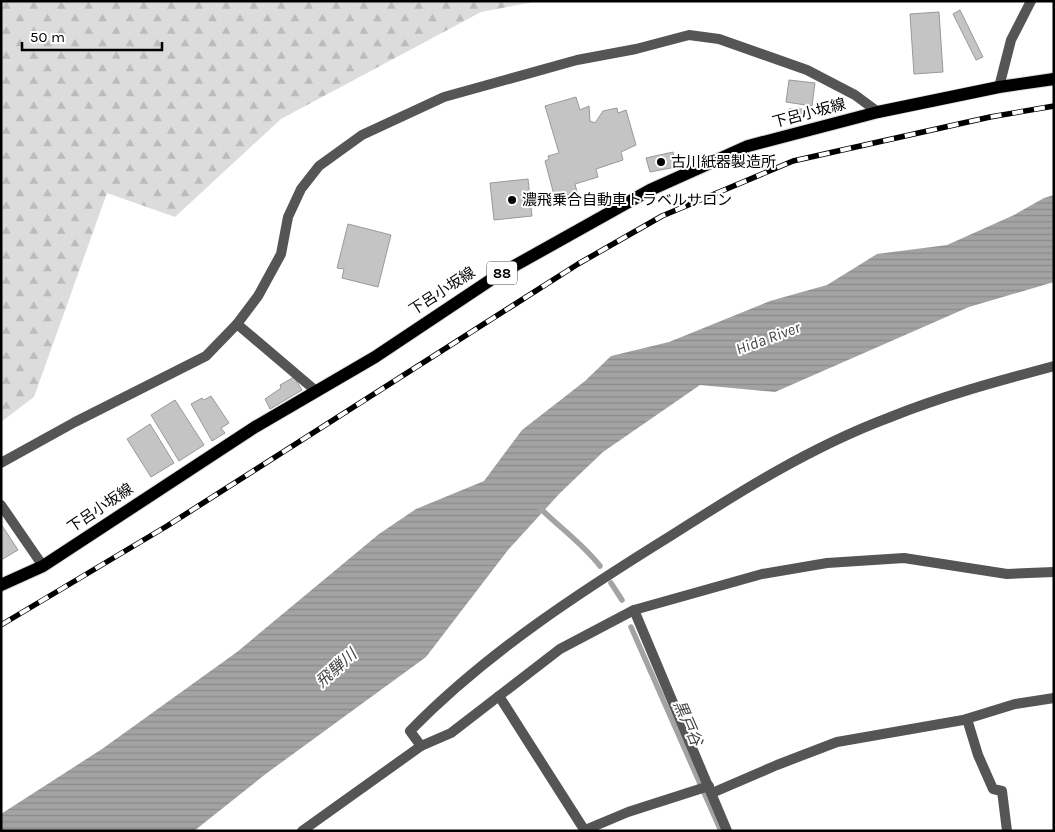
<svg xmlns="http://www.w3.org/2000/svg" width="1055" height="832" viewBox="0 0 1055 832" font-family="Karla,'Noto Sans JP',sans-serif">
  <style>
    .forest { fill: url(#forest-firs) }
    .water { fill: url(#water-rules) }
    .lines { fill: none; stroke-linecap: round; stroke-linejoin: round }
    .stream { stroke: #a3a3a3; stroke-width: 5.5 }
    .building { fill: #c4c4c4; stroke: #999 }
    .primary-casing { stroke: #dbdbdb; stroke-width: 14 }
    .lane { stroke: #555; stroke-width: 10 }
    .street { stroke: #555; stroke-width: 10 }
    .primary { stroke: #000; stroke-width: 12 }
    .rail-casing { stroke: #000; stroke-width: 5.5 }
    .rail { stroke: #fff; stroke-width: 4; stroke-dasharray: 11; stroke-linecap: butt }
    .poi-dot { fill: #000; stroke: #fff; stroke-width: 2 }
    .labels { text-anchor: middle; dominant-baseline: central; stroke-width: 4; stroke-linejoin: round; paint-order: stroke }
    .shield { fill: #fff; stroke: #4c4c4c; stroke-width: 1 }
    .shield-label { font-size: 14px; font-weight: bold; fill: #000 }
    .street-label { font-size: 15px; fill: #000; stroke: #fff }
    .poi-label { font-size: 15px; fill: #000; stroke: #fff; text-anchor: start }
    .water-label { font-size: 16px; font-style: italic; fill: #444; stroke: #fff }
  </style>
  <defs>
    <pattern id="forest-firs" width="22" height="20" patternUnits="userSpaceOnUse" patternTransform="scale(1.25)"><rect width="22" height="20" fill="#dcdcdc"/><path d="M5 1l3.5 6h-7zM16 11l3.5 6h-7z" fill="#bbb"/></pattern>
    <pattern id="water-rules" width="6" height="5" patternUnits="userSpaceOnUse" patternTransform="scale(1.25)"><rect width="6" height="5" fill="#a3a3a3"/><path d="M0 2.5h6" fill="none" stroke="#8b8b8b"/></pattern>
  </defs>
  <rect width="100%" height="100%" fill="#fff"/>
  <!-- forest -->
  <path class="forest" d="M 1,1 L 538,1 L 481,12 L 281,119 L 175,217 L 107,193 L 34,397 L 1,422 Z"/>
  <!-- water -->
  <path class="water" d="M 1054,195 L 1054,282 L 969,307 L 775,392 L 700,385 L 603,452 L 560,493 L 508,550 L 426,657 L 267,773 L 194,831 L 1,831 L 1,814 L 102,749 L 237,652 L 379,534 L 416,509 L 484,481 L 522,430 L 585,381 L 611,356 L 669,342 L 770,301 L 827,285 L 877,254 L 947,245 L 1014,215 L 1044,198 Z"/>
  <g class="lines">
    <!-- stream -->
    <g class="stream">
      <path d="M 539,507 C 560,528 582,543 600,566"/>
      <path d="M 611,583 L 622,600"/>
      <path d="M 631,627 L 721,831"/>
    </g>
  </g>
  <!-- building -->
  <g class="building">
    <path d="M 960,10 L 983,57 L 976,60 L 953,14 Z"/>
    <path d="M 939,12 L 943,72 L 914,74 L 910,14 Z"/>
    <path d="M 789,80 L 815,83 L 812,106 L 786,102 Z"/>
    <path d="M 576,97 L 580,110 L 589,106 L 590,121 L 595,123 L 603,111 L 617,108 L 618,113 L 626,110 L 636,145 L 621,152 L 623,160 L 596,169 L 598,177 L 575,184 L 577,192 L 561,197 L 561,193 L 554,195 L 545,161 L 549,159 L 548,156 L 559,153 L 545,106 Z"/>
    <rect x="789" y="109" width="13" height="11"/>
    <path d="M 673,152 L 676,167 L 650,172 L 646,158 Z"/>
    <path d="M 528,179 L 532,216 L 494,220 L 490,183 Z"/>
    <path d="M 348,224 L 391,235 L 378,287 L 342,278 L 344,269 L 337,268 Z"/>
    <path d="M 294,377 L 302,390 L 270,409 L 265,399 L 281,388 L 280,385 Z"/>
    <path d="M 211,396 L 229,423 L 221,428 L 225,433 L 212,441 L 191,404 L 202,398 L 204,400 Z"/>
    <path d="M 175,400 L 204,445 L 179,461 L 151,415 Z"/>
    <path d="M 150,424 L 174,463 L 151,477 L 127,439 Z"/>
    <path d="M 1,524 L 18,550 L 1,560 Z"/>
  </g>
  <g class="lines">
    <defs>
      <path id="primary" d="M 1,585 L 43,566 L 255,427 L 375,357 L 498,275 L 650,190 L 748,146 L 878,112 L 999,87 L 1054,79"/>
    </defs>
    <!-- primary casing -->
    <use href="#primary" class="primary-casing"/>
    <!-- lane -->
    <path class="lane" d="M 1,505 L 43,566"/>
    <!-- street -->
    <g class="street">
      <path d="M 999,87 L 1011,40 L 1031,1"/>
      <path d="M 237,324 L 316,391"/>
      <path d="M 1,463 L 75,422 L 206,356 L 237,324 L 258,296 L 281,254 L 288,217 L 301,189 L 319,166 L 362,135 L 444,97 L 577,60 L 636,49 L 689,35 L 719,39 L 807,70 L 855,95 L 878,112"/>
      <path d="M 634,610 L 727,831"/>
      <path d="M 499,696 L 585,831"/>
      <path d="M 967,719 L 978,755 L 993,789 L 1002,791 L 1007,831"/>
      <path d="M 421,746 L 410,731 C 486,653 580,592 672,535 C 741,491 811,447 888,418 C 942,396 998,381 1054,366"/>
      <path d="M 712,793 L 777,765 L 837,742 L 963,720 L 1015,704 L 1054,698"/>
      <path d="M 585,830 L 628,812 L 709,786"/>
      <path d="M 302,831 L 421,746 L 451,733 L 560,649 L 634,610 L 762,574 L 827,563 L 904,558 L 1007,574 L 1054,572"/>
    </g>
    <!-- primary -->
    <use href="#primary" class="primary"/>
    <defs>
      <path id="rail" d="M 1,625 L 167,526 L 578,264 L 662,216 L 793,161 L 990,117 L 1054,106"/>
    </defs>
    <!-- rail casing -->
    <use href="#rail" class="rail-casing"/>
    <!-- rail -->
    <use href="#rail" class="rail"/>
  </g>
  <!-- markers -->
  <g class="poi-dot">
    <circle cx="661" cy="162" r="5"/>
    <circle cx="512" cy="200" r="5"/>
  </g>
  <g class="labels">
    <!-- shield labels -->
    <rect class="shield" x="487" y="261.5" width="30" height="23" rx="4"/>
    <g class="shield-label">
      <text x="502" y="273">88</text>
    </g>
    <!-- street labels -->
    <g class="street-label">
      <text transform="translate(809 113) rotate(-15)">下呂小坂線</text>
      <text transform="translate(442 291) rotate(-33)">下呂小坂線</text>
      <text transform="translate(100 508) rotate(-34)">下呂小坂線</text>
    </g>
    <!-- poi labels -->
    <g class="poi-label">
      <text x="671" y="162">古川紙器製造所</text>
      <text x="522" y="200">濃飛乗合自動車トラベルサロン</text>
    </g>
    <!-- water labels -->
    <g class="water-label">
      <text transform="translate(768 338) rotate(-20)">Hida River</text>
      <text transform="translate(336 668) rotate(-42)">飛騨川</text>
      <text transform="translate(688 723) rotate(66)">黒戸谷</text>
    </g>
  </g>
  <!-- border -->
  <rect width="1055" height="832" fill="none" stroke="#000000" stroke-width="5"/>
  <!-- scale -->
  <path d="M22 42v8h140v-8" fill="none" stroke="#000000" stroke-width="2.5"/>
  <text x="30" y="42" font-size="15" fill="#000000" stroke="#ffffff" stroke-width="4" paint-order="stroke">50 m</text>
</svg>
